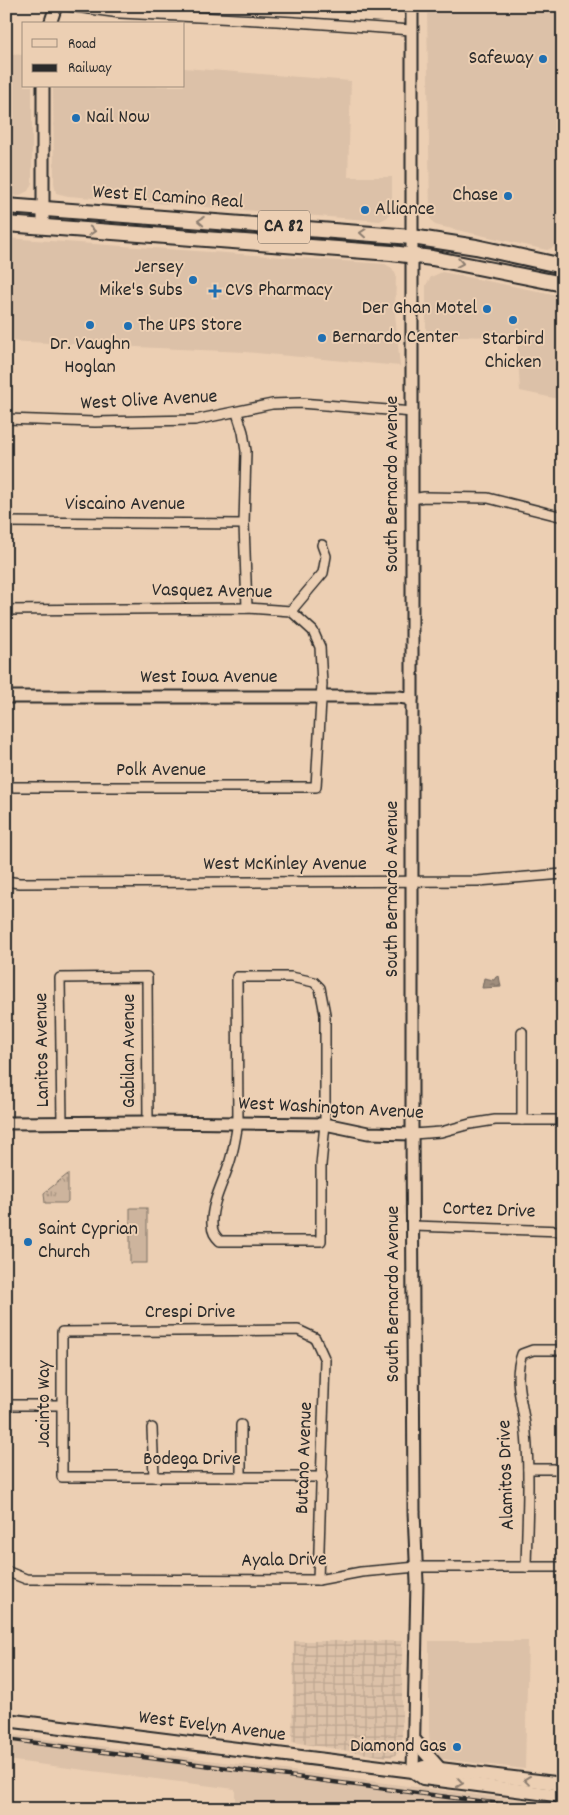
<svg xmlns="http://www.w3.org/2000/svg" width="569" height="1815" viewBox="0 0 569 1815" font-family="Dekko,sans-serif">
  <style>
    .built { fill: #dcc1a8 }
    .industrial { fill: url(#industrial-grid) }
    .grass { fill: url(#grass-tufts); stroke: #7c7064 }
    .pitch { fill: #cdb49d; stroke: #7c7064 }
    .water { fill: url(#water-ripples); stroke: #71665c }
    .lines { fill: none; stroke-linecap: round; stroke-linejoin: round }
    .minor-casing { stroke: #2b2b2b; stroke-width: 12 }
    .tertiary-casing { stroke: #2b2b2b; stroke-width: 15 }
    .secondary-casing { stroke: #2b2b2b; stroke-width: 16 }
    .primary-casing { stroke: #2b2b2b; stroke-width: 18 }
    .minor { stroke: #eccfb3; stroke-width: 9 }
    .tertiary { stroke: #eccfb3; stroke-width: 11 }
    .secondary { stroke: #eccfb3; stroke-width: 12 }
    .primary { stroke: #eccfb3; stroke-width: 14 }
    .rail-casing { stroke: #2b2b2b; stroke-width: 4.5 }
    .rail { stroke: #eccfb3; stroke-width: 2.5; stroke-dasharray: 8; stroke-linecap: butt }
    .oneway { stroke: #8c7d6f }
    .poi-dot { fill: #1f6fb2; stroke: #eccfb3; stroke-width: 2 }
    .labels { text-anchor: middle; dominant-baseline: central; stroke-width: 4; stroke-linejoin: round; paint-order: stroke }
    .shield { fill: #eccfb3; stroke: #655c54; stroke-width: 1 }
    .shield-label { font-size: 19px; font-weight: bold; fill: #2b2b2b }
    .poi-label { font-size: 20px; fill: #2b2b2b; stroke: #eccfb3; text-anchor: start }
    .street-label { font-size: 20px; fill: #2b2b2b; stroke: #eccfb3 }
  </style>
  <defs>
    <pattern id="industrial-grid" width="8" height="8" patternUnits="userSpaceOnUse" patternTransform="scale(1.25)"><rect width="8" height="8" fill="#dcc1a8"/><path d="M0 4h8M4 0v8" fill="none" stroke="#bda691"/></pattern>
    <pattern id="grass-tufts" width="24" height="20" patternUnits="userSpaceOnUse" patternTransform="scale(1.25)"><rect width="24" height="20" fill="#cdb49d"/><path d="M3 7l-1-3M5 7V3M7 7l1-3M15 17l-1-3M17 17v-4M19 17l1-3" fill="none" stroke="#a79380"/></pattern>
    <pattern id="water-ripples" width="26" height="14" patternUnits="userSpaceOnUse" patternTransform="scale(1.25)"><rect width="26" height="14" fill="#a08e7d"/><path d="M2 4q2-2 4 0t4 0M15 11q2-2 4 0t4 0" fill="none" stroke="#837467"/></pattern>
  </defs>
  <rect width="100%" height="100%" fill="#eccfb3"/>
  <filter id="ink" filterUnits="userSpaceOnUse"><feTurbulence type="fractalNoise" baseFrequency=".02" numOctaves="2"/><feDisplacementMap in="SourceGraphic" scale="10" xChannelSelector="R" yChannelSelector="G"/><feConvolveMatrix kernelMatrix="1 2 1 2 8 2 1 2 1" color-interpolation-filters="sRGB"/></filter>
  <g filter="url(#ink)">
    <!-- built -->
    <g class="built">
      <path d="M 427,6 L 563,6 L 563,231 L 561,241 L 556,246 L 547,250 L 439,226 L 435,225 L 430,218 Z"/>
      <path d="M 6,54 L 24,55 L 24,86 L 32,86 L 32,183 L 28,191 L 18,196 L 6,195 Z"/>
      <path d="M 184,68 L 351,81 L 348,177 L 392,177 L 392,207 L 388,217 L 380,221 L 68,196 L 56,193 L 54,183 L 53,86 L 184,86 Z"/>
      <path d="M 6,238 L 385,264 L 392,268 L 396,275 L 395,313 L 400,366 L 245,352 L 6,341 Z"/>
      <path d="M 442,272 L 563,296 L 563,400 L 520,391 L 517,337 L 426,336 L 426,285 L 431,277 Z"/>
      <path d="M 429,1641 L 528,1641 L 525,1769 L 442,1759 L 438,1757 L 430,1749 L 429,1732 Z"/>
      <path d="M 6,1734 L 563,1806 L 563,1809 L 235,1809 L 235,1789 L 6,1760 Z"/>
    </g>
    <!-- industrial -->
    <path class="industrial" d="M 294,1641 L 402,1641 L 402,1746 L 399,1752 L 392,1757 L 380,1756 L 292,1742 Z"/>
    <!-- grass -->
    <path class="grass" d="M 68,1174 L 68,1201 L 66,1203 L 45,1203 L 44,1193 Z"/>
    <!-- pitch -->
    <rect class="pitch" x="130" y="1208" width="17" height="55"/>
    <!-- water -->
    <path class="water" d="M 499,976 L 501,987 L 482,988 L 484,978 L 494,980 L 496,977 Z"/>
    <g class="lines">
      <defs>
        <g id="minor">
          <path d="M 68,6 L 120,13 L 295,22 L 411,30"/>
          <path d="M 237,413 L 243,432 L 246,451 L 244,524 L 247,608"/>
          <path d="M 6,419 L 95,422 L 195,420 L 272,404 L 300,403 L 413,412"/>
          <path d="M 412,499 L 424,497 L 488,498 L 563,517"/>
          <path d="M 6,522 L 244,524"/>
          <path d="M 6,610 L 247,608 L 291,611 L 313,631 L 320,647 L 322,684 L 316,787 L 6,787"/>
          <path d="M 291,611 L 323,573 L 326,556 L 322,545"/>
          <path d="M 6,881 L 19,883 L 478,881 L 563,874"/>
          <path d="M 237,977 L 291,977 L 314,982 L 320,988 L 325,1014 L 325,1124 L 321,1165 L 321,1241 L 220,1241 C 215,1236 212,1232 212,1224 C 211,1203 224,1181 230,1161 C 234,1148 236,1135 238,1122 Z"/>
          <path d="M 522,1032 L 522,1120"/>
          <path d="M 62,1123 L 60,978 L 147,977 L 148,1122"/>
          <path d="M 413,1134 L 441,1132 L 470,1124 L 495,1120 L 563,1120"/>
          <path d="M 413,1226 L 563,1231"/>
          <path d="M 6,1405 L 62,1405"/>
          <path d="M 241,1425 L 241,1478"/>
          <path d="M 152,1428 L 154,1477"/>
          <path d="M 528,1469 L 563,1469"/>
          <path d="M 526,1567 C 527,1522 530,1477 526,1433 C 524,1406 512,1381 522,1354 L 533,1350 L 563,1350"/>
          <path d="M 6,1571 L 26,1579 L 318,1580 L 361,1572 L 417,1567 L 563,1567"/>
          <path d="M 318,1580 L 325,1360 L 315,1338 L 298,1330 L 62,1332 L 62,1477 L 322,1477"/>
        </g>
        <g id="tertiary">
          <path d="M 412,6 L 412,1124 L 414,1512 L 417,1582 L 413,1771"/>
          <path d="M 50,24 L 56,6"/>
          <path d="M 43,86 L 43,227"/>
          <path d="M 6,697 L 399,697 L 412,699"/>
          <path d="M 6,1123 L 148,1122 L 325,1124 L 368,1133 L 413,1134"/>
        </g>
        <g id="secondary">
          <path d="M 6,1720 L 413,1771 L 423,1778 L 563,1796"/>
          <path d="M 415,1741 L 439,1768"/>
          <path d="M 413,1771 L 424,1767 L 563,1784"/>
        </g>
        <g id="primary">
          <path d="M 6,206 L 412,237 L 476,247 L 563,266"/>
          <path d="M 6,224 L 391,253 L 432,258 L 563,284"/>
        </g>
      </defs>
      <!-- minor casing -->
      <use href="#minor" class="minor-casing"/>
      <!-- tertiary casing -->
      <use href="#tertiary" class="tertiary-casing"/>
      <!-- secondary casing -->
      <use href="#secondary" class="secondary-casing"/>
      <!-- primary casing -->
      <use href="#primary" class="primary-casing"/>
      <!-- minor -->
      <use href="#minor" class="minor"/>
      <!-- tertiary -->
      <use href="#tertiary" class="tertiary"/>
      <!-- secondary -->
      <use href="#secondary" class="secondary"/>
      <!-- primary -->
      <use href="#primary" class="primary"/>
      <defs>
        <path id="rail" d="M 6,1739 L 539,1809"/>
      </defs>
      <!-- rail casing -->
      <use href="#rail" class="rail-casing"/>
      <!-- rail -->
      <use href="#rail" class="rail"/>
    </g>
    <!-- one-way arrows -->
    <defs><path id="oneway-chevron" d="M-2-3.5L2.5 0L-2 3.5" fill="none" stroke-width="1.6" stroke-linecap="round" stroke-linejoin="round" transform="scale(1.25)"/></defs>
    <g class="oneway">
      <use href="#oneway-chevron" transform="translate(201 221) rotate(-176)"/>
      <use href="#oneway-chevron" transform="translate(92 231) rotate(4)"/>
      <use href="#oneway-chevron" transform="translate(363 233) rotate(-176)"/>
      <use href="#oneway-chevron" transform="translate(460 263) rotate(10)"/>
      <use href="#oneway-chevron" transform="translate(527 1780) rotate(-173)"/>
      <use href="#oneway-chevron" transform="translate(460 1783) rotate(8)"/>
    </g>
  </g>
  <!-- markers -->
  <g class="poi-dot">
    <circle cx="543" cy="59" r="5"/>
    <circle cx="76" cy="118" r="5"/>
    <circle cx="508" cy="196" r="5"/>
    <circle cx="365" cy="210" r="5"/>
    <circle cx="193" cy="280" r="5"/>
    <path d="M212.5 283.5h5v5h5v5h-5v5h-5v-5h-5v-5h5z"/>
    <circle cx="487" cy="309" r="5"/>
    <circle cx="513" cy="320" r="5"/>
    <circle cx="90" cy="325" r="5"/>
    <circle cx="128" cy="326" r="5"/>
    <circle cx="322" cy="338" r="5"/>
    <circle cx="28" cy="1242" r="5"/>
    <circle cx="457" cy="1747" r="5"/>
  </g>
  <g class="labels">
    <!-- shield labels -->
    <rect class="shield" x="258" y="210.5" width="52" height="33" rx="4"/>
    <g class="shield-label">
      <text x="284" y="227">CA 82</text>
    </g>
    <!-- poi labels -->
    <g class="poi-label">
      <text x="533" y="59" text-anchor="end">Safeway</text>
      <text x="86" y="118">Nail Now</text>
      <text x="498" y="196" text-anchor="end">Chase</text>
      <text x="375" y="210">Alliance</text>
      <text x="183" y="268" text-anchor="end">Jersey<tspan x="183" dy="23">Mike's Subs</tspan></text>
      <text x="225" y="291">CVS Pharmacy</text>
      <text x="477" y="309" text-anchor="end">Der Ghan Motel</text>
      <text x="138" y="326">The UPS Store</text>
      <text x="332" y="338">Bernardo Center</text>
      <text x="513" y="340" text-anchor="middle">Starbird<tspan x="513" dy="23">Chicken</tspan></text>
      <text x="90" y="345" text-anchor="middle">Dr. Vaughn<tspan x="90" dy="23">Hoglan</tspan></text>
      <text x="38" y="1230">Saint Cyprian<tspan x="38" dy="23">Church</tspan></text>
      <text x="447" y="1747" text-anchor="end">Diamond Gas</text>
    </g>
    <!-- street labels -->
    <g class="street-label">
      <text transform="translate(168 198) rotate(4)">West El Camino Real</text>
      <text transform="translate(149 401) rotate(-3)">West Olive Avenue</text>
      <text transform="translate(393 484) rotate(-90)">South Bernardo Avenue</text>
      <text x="125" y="505">Viscaino Avenue</text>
      <text transform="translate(212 592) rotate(1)">Vasquez Avenue</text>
      <text x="209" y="678">West Iowa Avenue</text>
      <text x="161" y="771">Polk Avenue</text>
      <text x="285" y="865">West McKinley Avenue</text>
      <text transform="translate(393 889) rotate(-90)">South Bernardo Avenue</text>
      <text transform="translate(43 1050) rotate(-91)">Lanitos Avenue</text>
      <text transform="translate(130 1051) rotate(-90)">Gabilan Avenue</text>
      <text transform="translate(331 1109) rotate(3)">West Washington Avenue</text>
      <text transform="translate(489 1211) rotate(2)">Cortez Drive</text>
      <text transform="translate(394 1294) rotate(-90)">South Bernardo Avenue</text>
      <text x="190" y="1313">Crespi Drive</text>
      <text transform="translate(45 1404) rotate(-90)">Jacinto Way</text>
      <text transform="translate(305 1458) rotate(-88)">Butano Avenue</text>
      <text x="192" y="1460">Bodega Drive</text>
      <text transform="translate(507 1475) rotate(-92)">Alamitos Drive</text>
      <text transform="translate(284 1561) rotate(-1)">Ayala Drive</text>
      <text transform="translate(212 1727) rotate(7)">West Evelyn Avenue</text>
    </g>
  </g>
  <!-- margin -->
  <rect width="569" height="1815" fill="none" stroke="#eccfb3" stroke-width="25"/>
  <rect x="12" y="12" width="544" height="1790" fill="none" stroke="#2b2b2b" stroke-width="2" filter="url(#ink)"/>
  <!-- legend -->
  <rect x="22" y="22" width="162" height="65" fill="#eccfb3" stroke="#9f8d7d"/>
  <rect x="32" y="39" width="25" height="8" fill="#eccfb3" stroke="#9f8d7d"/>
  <text x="68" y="48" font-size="15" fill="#2b2b2b">Road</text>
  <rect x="32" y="64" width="25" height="8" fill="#2b2b2b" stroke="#9f8d7d"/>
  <text x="68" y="72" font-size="15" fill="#2b2b2b">Railway</text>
</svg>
